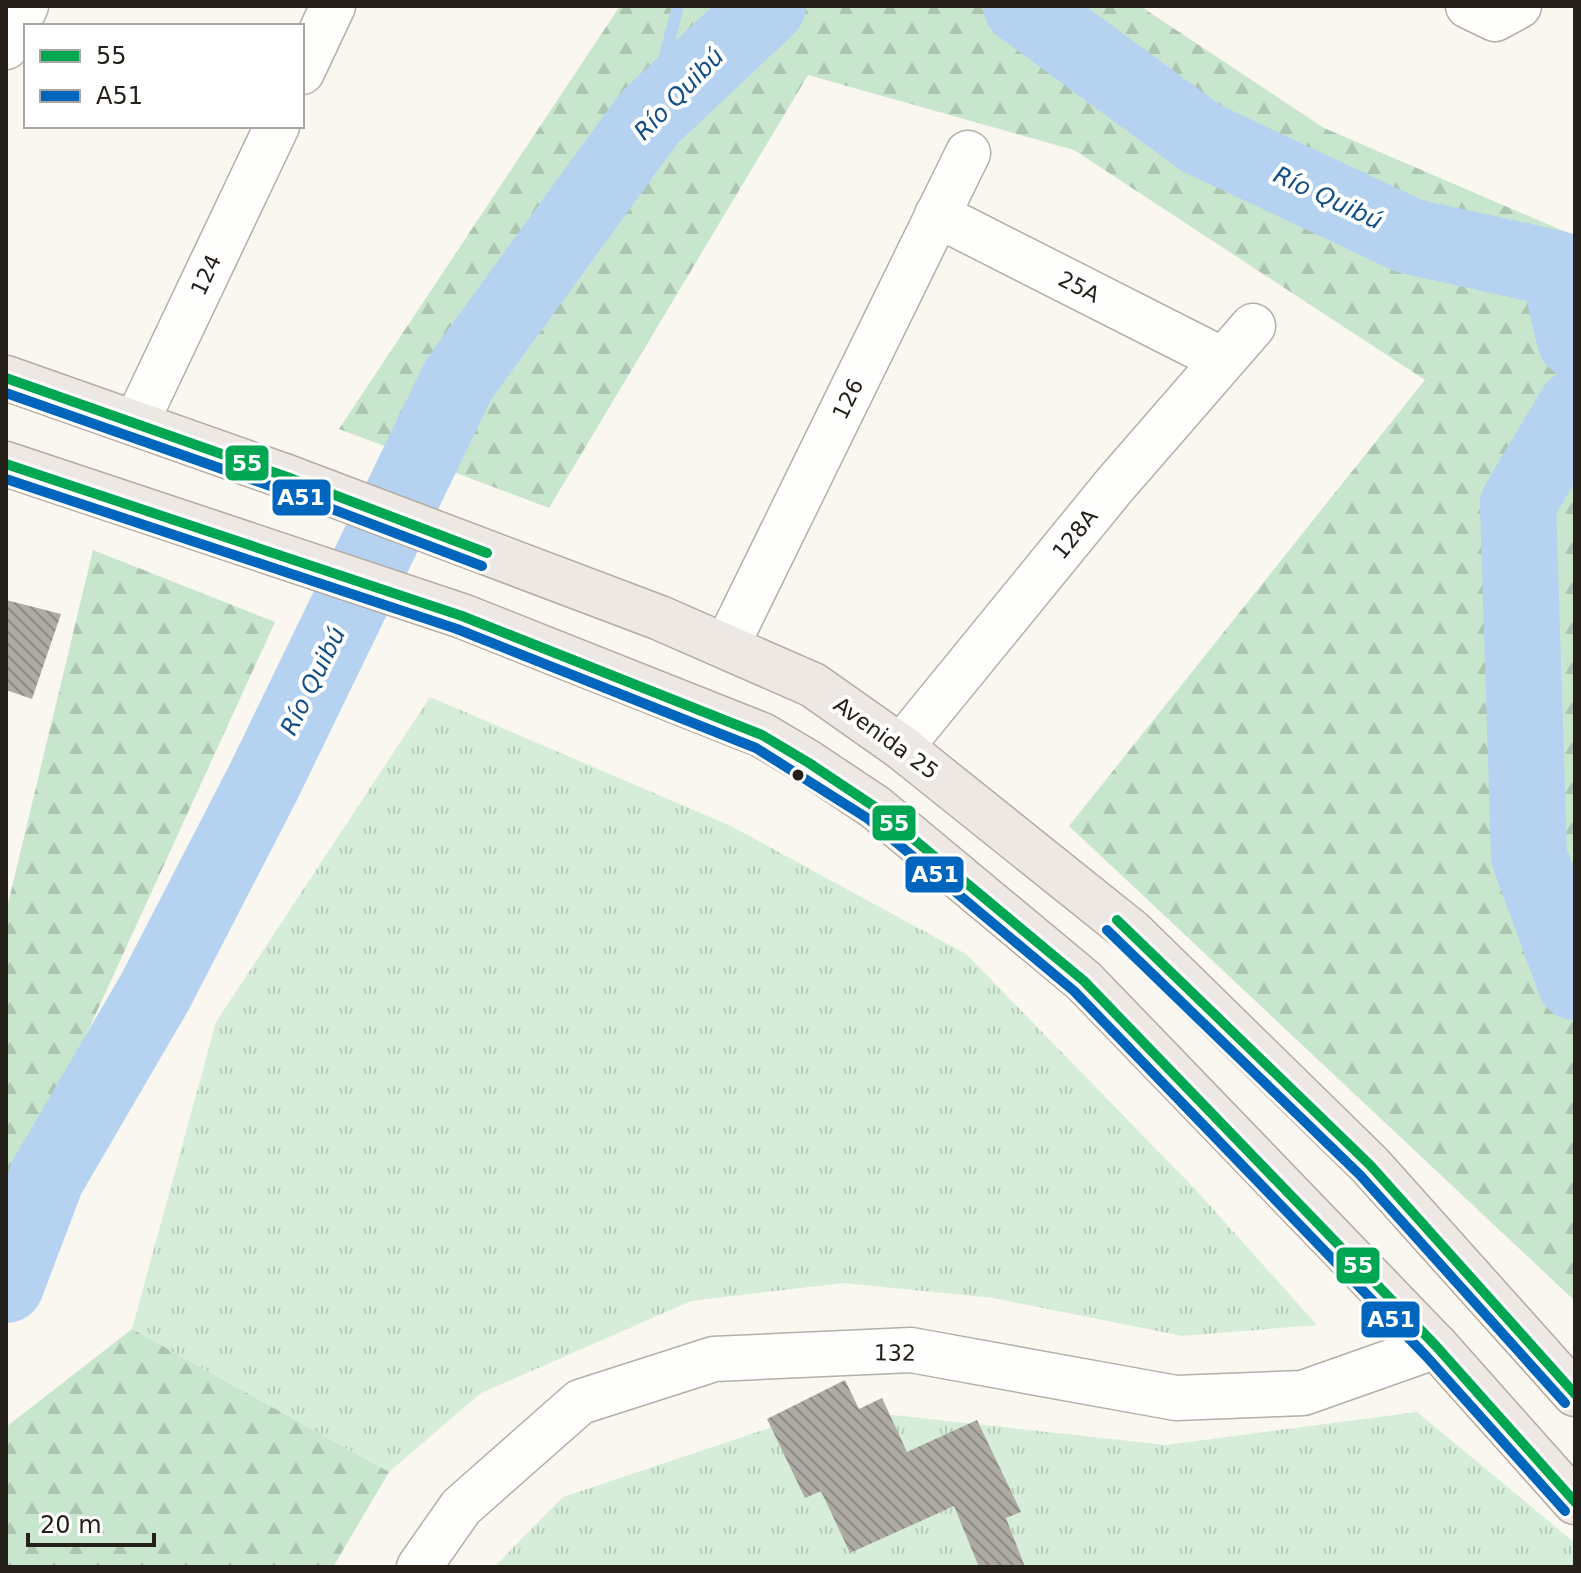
<svg xmlns="http://www.w3.org/2000/svg" width="1581" height="1573" viewBox="0 0 1581 1573" font-family="'DejaVu Sans',sans-serif">
  <style>
    .grass { fill: url(#grass-tufts) }
    .forest { fill: url(#forest-firs) }
    .lines { fill: none; stroke-linecap: round; stroke-linejoin: round }
    .stream { stroke: #b5d2f1; stroke-width: 12 }
    .river { stroke: #b5d2f1; stroke-width: 76 }
    .building { fill: url(#building-back-hatch) }
    .minor-casing { stroke: #b3afa9; stroke-width: 47 }
    .major-casing { stroke: #b4aba1; stroke-width: 47 }
    .minor { stroke: #fefefd; stroke-width: 44 }
    .major { stroke: #ede8e3; stroke-width: 44 }
    .bus-1-casing { stroke: #fff; stroke-width: 16 }
    .bus-2-casing { stroke: #fff; stroke-width: 16 }
    .bus-1 { stroke: #00a651; stroke-width: 10 }
    .bus-2 { stroke: #0065bd; stroke-width: 10 }
    .bus-dot { fill: #25201a; stroke: #fff; stroke-width: 3 }
    .labels { text-anchor: middle; dominant-baseline: central; stroke-width: 8; stroke-linejoin: round; paint-order: stroke }
    .street-label { font-size: 22px; fill: #25201a; stroke: #fff }
    .water-label { font-size: 24px; font-style: italic; fill: #114f86; stroke: #fff }
    .line-badge { stroke: #fff; stroke-width: 3 }
    .badge-label { font-size: 22px; text-anchor: middle; font-weight: bold; fill: #fff }
  </style>
  <defs>
    <pattern id="grass-tufts" width="24" height="20" patternUnits="userSpaceOnUse" patternTransform="scale(2)"><rect width="24" height="20" fill="#d6eed9"/><path d="M3 7l-1-3M5 7V3M7 7l1-3M15 17l-1-3M17 17v-4M19 17l1-3" fill="none" stroke="#b8ccba"/></pattern>
    <pattern id="forest-firs" width="22" height="20" patternUnits="userSpaceOnUse" patternTransform="scale(2)"><rect width="22" height="20" fill="#c8e6ce"/><path d="M5 1l3.5 6h-7zM16 11l3.5 6h-7z" fill="#acc5b0"/></pattern>
    <pattern id="building-back-hatch" width="6" height="6" patternUnits="userSpaceOnUse" patternTransform="scale(2)"><rect width="6" height="6" fill="#aeaaa4"/><path d="M-1 5l2 2M0 0l6 6M5-1l2 2" fill="none" stroke="#8d8a85"/></pattern>
  </defs>
  <rect width="100%" height="100%" fill="#faf6f0"/>
  <!-- grass -->
  <g class="grass">
    <path d="M 430,697 L 731,826 L 966,954 L 1195,1189 L 1317,1325 L 1182,1336 L 993,1298 L 843,1283 L 691,1301 L 481,1393 L 389,1472 L 132,1329 L 216,1022 Z"/>
    <path d="M 829,1408 L 1166,1445 L 1417,1412 L 1575,1543 L 1575,1567 L 494,1567 L 563,1497 Z"/>
  </g>
  <!-- forest -->
  <g class="forest">
    <path d="M 620,6 L 1140,6 L 1324,128 L 1575,236 L 1575,1301 L 1069,826 L 1425,380 L 1074,150 L 808,75 L 549,508 L 339,429 Z"/>
    <path d="M 93,550 L 275,622 L 6,1210 L 6,912 Z"/>
    <path d="M 132,1329 L 389,1472 L 333,1567 L 6,1567 L 6,1427 Z"/>
  </g>
  <g class="lines">
    <!-- stream -->
    <path class="stream" d="M 649,118 L 678,6"/>
    <!-- river -->
    <g class="river">
      <path d="M 1021,6 L 1201,138 L 1409,236 L 1558,269 L 1575,340"/>
      <path d="M 1575,408 L 1518,504 L 1529,856 L 1575,982"/>
      <path d="M 6,1285 L 47,1177 L 155,992 L 264,781 L 459,379 L 649,118 L 768,6"/>
    </g>
  </g>
  <!-- building -->
  <g class="building">
    <path d="M 6,600 L 61,614 L 32,699 L 6,690 Z"/>
    <path d="M 845,1380 L 859,1409 L 882,1398 L 907,1452 L 977,1420 L 1021,1512 L 1006,1518 L 1025,1567 L 979,1567 L 954,1506 L 850,1553 L 821,1491 L 805,1498 L 767,1419 Z"/>
  </g>
  <g class="lines">
    <defs>
      <g id="minor">
        <path d="M 1468,6 L 1495,19 L 1519,6"/>
        <path d="M 6,47 L 26,6"/>
        <path d="M 302,72 L 333,6"/>
        <path d="M 937,215 L 1221,359"/>
        <path d="M 136,423 L 277,126"/>
        <path d="M 727,645 L 968,153"/>
        <path d="M 901,747 L 1114,486 L 1253,326"/>
        <path d="M 419,1567 L 461,1507 L 580,1402 L 714,1359 L 911,1350 L 1176,1398 L 1303,1393 L 1436,1346"/>
      </g>
      <g id="major">
        <path d="M 6,378 L 287,477 L 660,618 L 813,685 L 901,747 L 1132,932 L 1370,1165 L 1575,1394"/>
        <path d="M 6,464 L 462,616 L 762,735 L 809,763 L 875,807 L 1084,981 L 1436,1346 L 1575,1502"/>
      </g>
    </defs>
    <!-- minor casing -->
    <use href="#minor" class="minor-casing"/>
    <!-- major casing -->
    <use href="#major" class="major-casing"/>
    <!-- minor -->
    <use href="#minor" class="minor"/>
    <!-- major -->
    <use href="#major" class="major"/>
    <defs>
      <g id="bus-1">
        <path d="M 6,378 L 287,477 L 487,553"/>
        <path d="M 6,464 L 462,616 L 762,735 L 809,763 L 875,807 L 1084,981 L 1436,1346 L 1575,1502"/>
        <path d="M 1117,920 L 1370,1165 L 1575,1394"/>
      </g>
      <g id="bus-2">
        <path d="M 6,393 L 282,490 L 482,566"/>
        <path d="M 6,479 L 457,629 L 756,748 L 867,818 L 1074,991 L 1426,1356 L 1565,1511"/>
        <path d="M 1107,930 L 1360,1175 L 1565,1403"/>
      </g>
    </defs>
    <!-- bus-1 casing -->
    <use href="#bus-1" class="bus-1-casing"/>
    <!-- bus-2 casing -->
    <use href="#bus-2" class="bus-2-casing"/>
    <!-- bus-1 -->
    <use href="#bus-1" class="bus-1"/>
    <!-- bus-2 -->
    <use href="#bus-2" class="bus-2"/>
  </g>
  <!-- markers -->
  <circle class="bus-dot" cx="798" cy="775" r="7"/>
  <g class="labels">
    <!-- street labels -->
    <g class="street-label">
      <text transform="translate(206 275) rotate(-65)">124</text>
      <text transform="translate(1079 287) rotate(27)">25A</text>
      <text transform="translate(848 399) rotate(-64)">126</text>
      <text transform="translate(1075 534) rotate(-51)">128A</text>
      <text transform="translate(886 738) rotate(36)">Avenida 25</text>
      <text transform="translate(895 1353) rotate(1)">132</text>
    </g>
    <!-- water labels -->
    <g class="water-label">
      <text transform="translate(679 94) rotate(-46)">Río Quibú</text>
      <text transform="translate(1328 198) rotate(25)">Río Quibú</text>
      <text transform="translate(313 681) rotate(-64)">Río Quibú</text>
    </g>
  </g>
  <g class="line-badge">
    <rect x="224" y="444" width="46" height="38" rx="8" fill="#00a651"/>
    <rect x="271" y="478" width="61" height="39" rx="8" fill="#0065bd"/>
    <rect x="871" y="804" width="46" height="38" rx="8" fill="#00a651"/>
    <rect x="904" y="855" width="61" height="39" rx="8" fill="#0065bd"/>
    <rect x="1335" y="1246" width="46" height="39" rx="8" fill="#00a651"/>
    <rect x="1360" y="1300" width="61" height="39" rx="8" fill="#0065bd"/>
  </g>
  <g class="badge-label">
    <text x="247" y="471">55</text>
    <text x="301" y="505">A51</text>
    <text x="894" y="831">55</text>
    <text x="935" y="882">A51</text>
    <text x="1358" y="1273">55</text>
    <text x="1391" y="1327">A51</text>
  </g>
  <!-- border -->
  <rect width="1581" height="1573" fill="none" stroke="#25201a" stroke-width="16"/>
  <!-- legend -->
  <rect x="24" y="24" width="280" height="104" fill="#ffffff" stroke="#a8a6a3" stroke-width="2"/>
  <rect x="40" y="50" width="40" height="12" fill="#00a651" stroke="#a8a6a3" stroke-width="2"/>
  <text x="96" y="64" font-size="24" fill="#25201a">55</text>
  <rect x="40" y="90" width="40" height="12" fill="#0065bd" stroke="#a8a6a3" stroke-width="2"/>
  <text x="96" y="104" font-size="24" fill="#25201a">A51</text>
  <!-- scale -->
  <path d="M28 1533v12h126v-12" fill="none" stroke="#25201a" stroke-width="4"/>
  <text x="40" y="1533" font-size="24" fill="#25201a" stroke="#ffffff" stroke-width="6" paint-order="stroke">20 m</text>
</svg>
